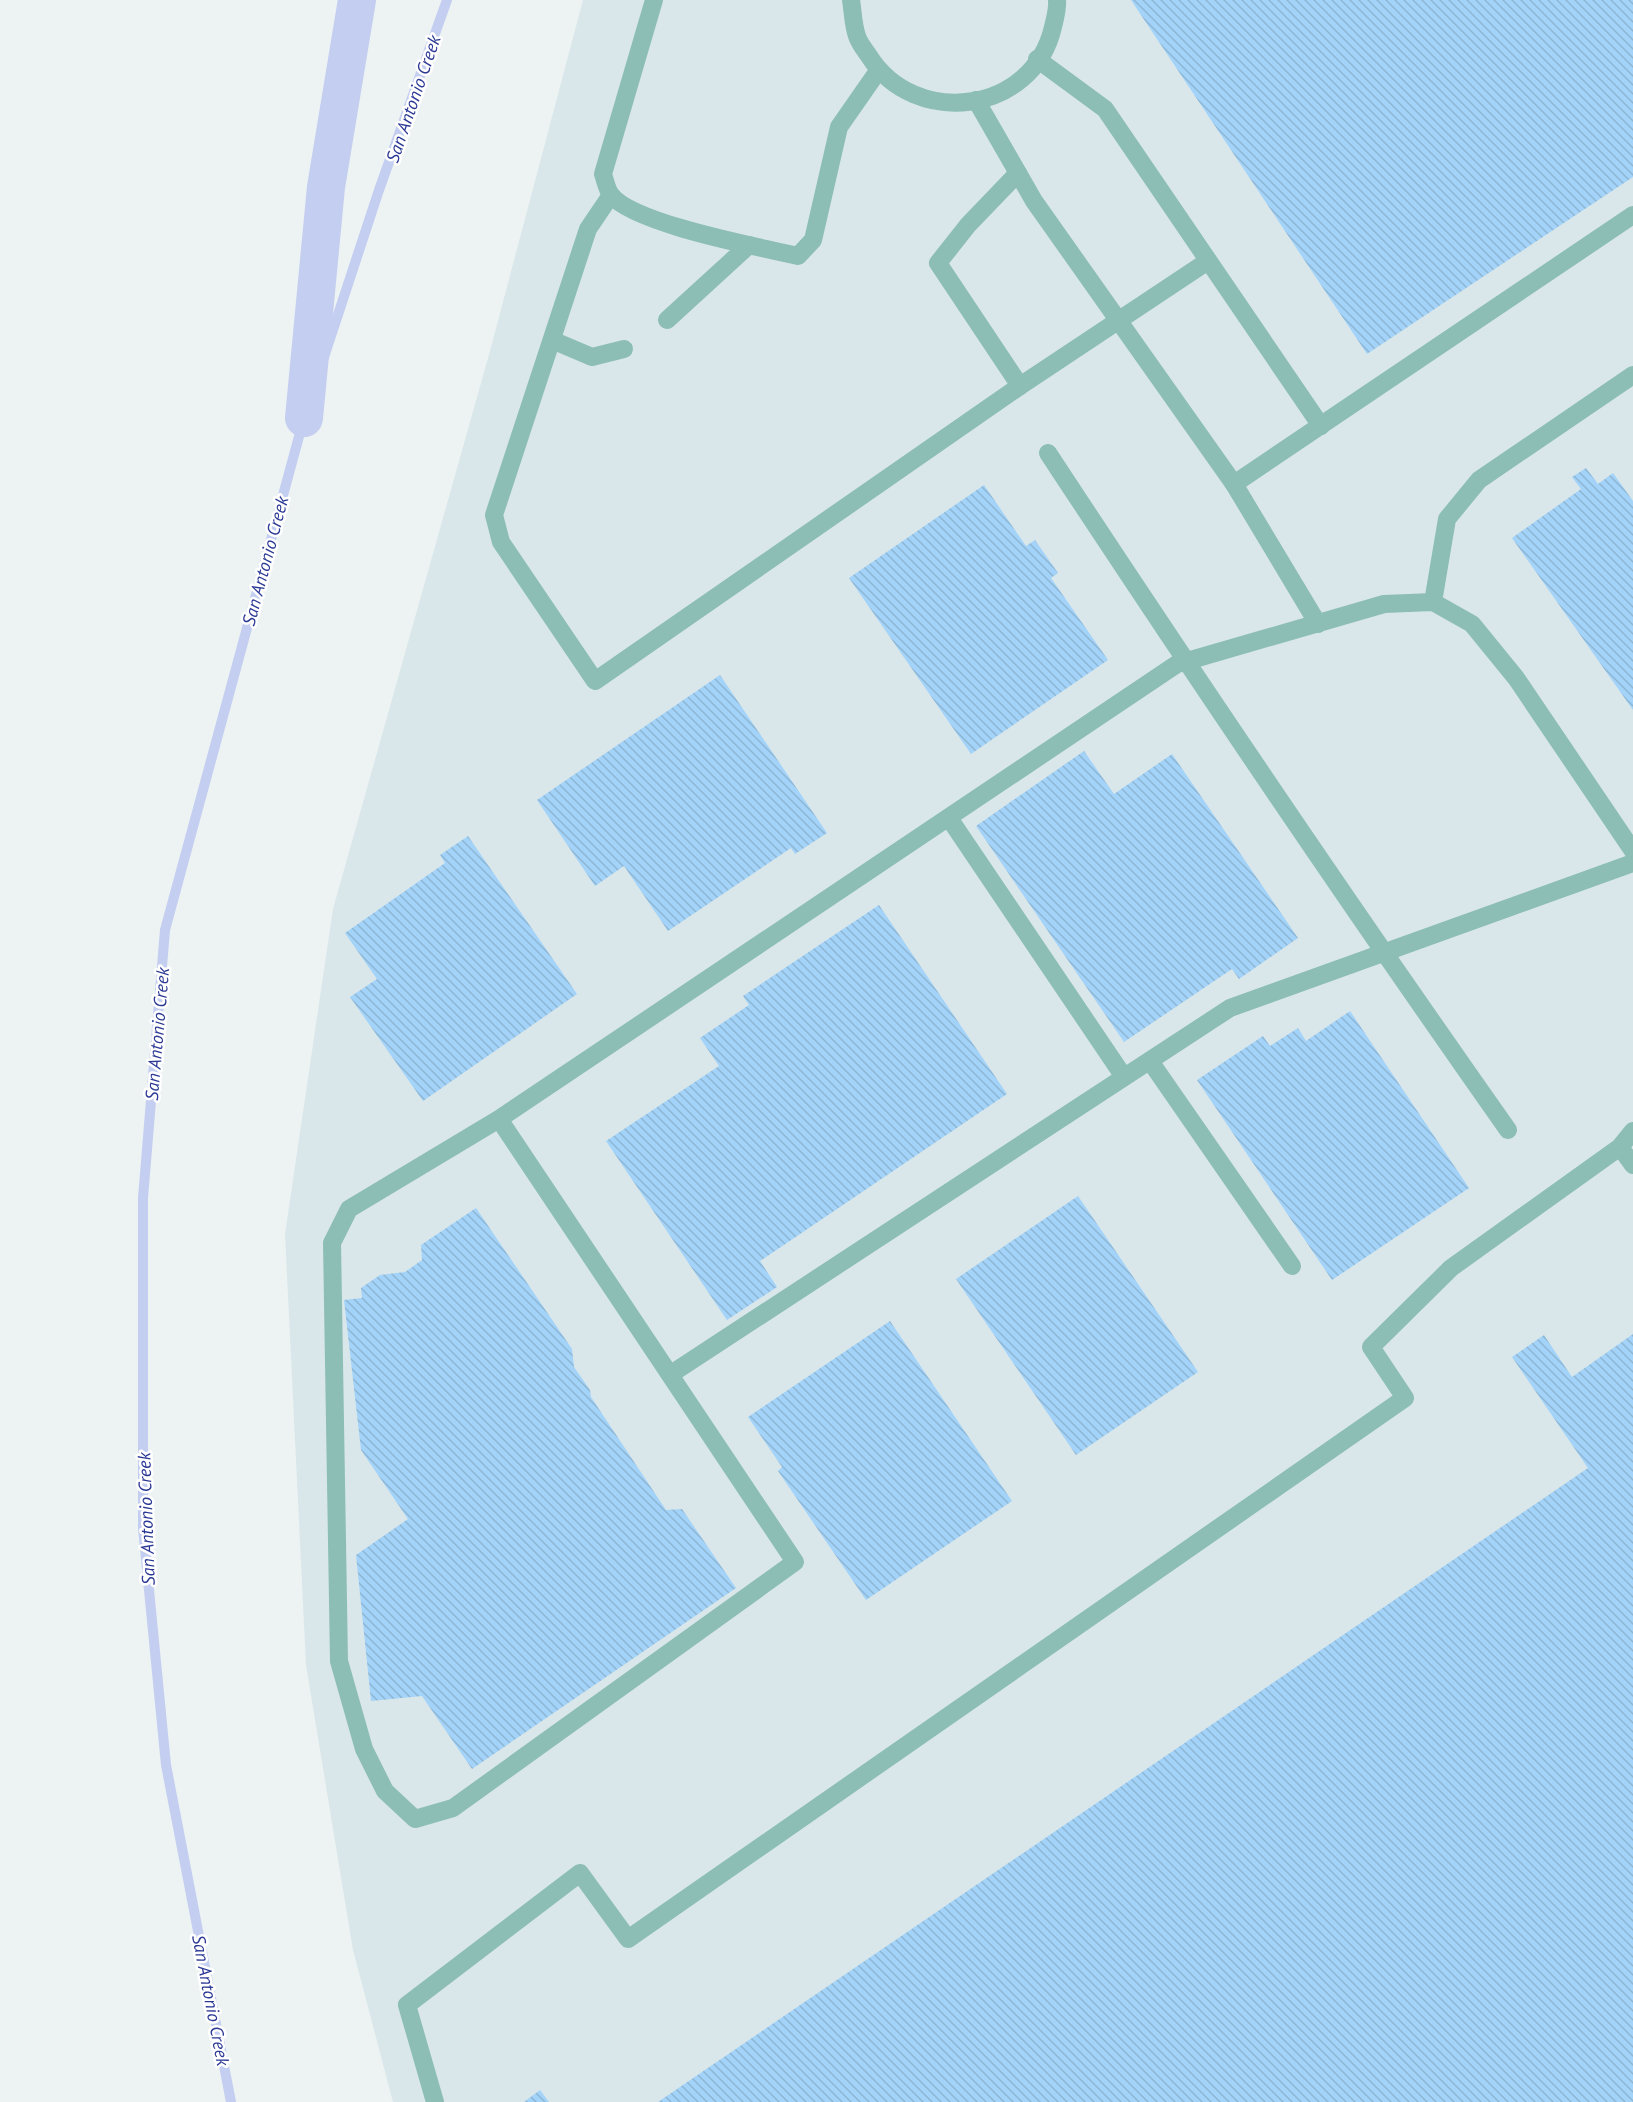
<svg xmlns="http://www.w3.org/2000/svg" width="1633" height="2102" viewBox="0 0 1633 2102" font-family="'PT Sans',sans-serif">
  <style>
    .built { fill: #d9e7ea }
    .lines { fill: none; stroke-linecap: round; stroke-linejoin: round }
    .stream { stroke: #c3cef0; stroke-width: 10 }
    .canal { stroke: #c3cef0; stroke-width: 38 }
    .building { fill: url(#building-back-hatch) }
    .service { stroke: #8cbeb5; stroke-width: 18 }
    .labels { text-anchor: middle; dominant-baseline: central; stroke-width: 5; stroke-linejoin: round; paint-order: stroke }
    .water-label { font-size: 18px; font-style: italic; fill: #2b3995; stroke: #fff }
  </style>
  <defs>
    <pattern id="building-back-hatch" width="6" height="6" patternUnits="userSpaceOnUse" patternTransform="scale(1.5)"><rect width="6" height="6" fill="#a3d3f8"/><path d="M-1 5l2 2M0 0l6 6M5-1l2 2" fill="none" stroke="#8db6d5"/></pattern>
  </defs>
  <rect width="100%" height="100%" fill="#edf2f3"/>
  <!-- built -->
  <path class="built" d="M 583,0 L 1633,0 L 1633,2102 L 393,2102 L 353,1950 L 306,1665 L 285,1234 L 333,909 L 490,351 Z"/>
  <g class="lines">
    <!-- stream -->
    <path class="stream" d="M 231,2102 L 166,1765 L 143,1528 L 143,1198 L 165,930 L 304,418 L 379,190 L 447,0"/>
    <!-- canal -->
    <path class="canal" d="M 304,418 L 326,187 L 357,0"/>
  </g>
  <!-- building -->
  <g class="building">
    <path d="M 1131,0 L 1633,0 L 1633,177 L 1367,354 Z"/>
    <path d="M 1586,468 L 1598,484 L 1613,473 L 1633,501 L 1633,710 L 1512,538 L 1581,489 L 1572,477 Z"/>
    <path d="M 984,485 L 1026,546 L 1035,540 L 1058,573 L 1051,578 L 1108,660 L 971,754 L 849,578 Z"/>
    <path d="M 720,675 L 827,833 L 795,854 L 791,848 L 668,931 L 624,866 L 595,886 L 537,800 Z"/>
    <path d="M 1084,751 L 1114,794 L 1172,754 L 1298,938 L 1239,979 L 1232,969 L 1124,1042 L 976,826 Z"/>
    <path d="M 468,836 L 577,994 L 423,1101 L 350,997 L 377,979 L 345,933 L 445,863 L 440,855 Z"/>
    <path d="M 879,905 L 1007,1094 L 760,1261 L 777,1287 L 727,1320 L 606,1141 L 719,1066 L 700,1038 L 749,1005 L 743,996 Z"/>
    <path d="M 1350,1011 L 1469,1188 L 1332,1280 L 1197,1080 L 1263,1036 L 1270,1046 L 1298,1028 L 1306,1041 Z"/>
    <path d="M 1078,1196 L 1198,1372 L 1076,1455 L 956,1279 Z"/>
    <path d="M 476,1208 L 572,1349 L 574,1367 L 590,1390 L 591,1397 L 666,1510 L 682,1509 L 736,1588 L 472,1769 L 422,1696 L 371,1701 L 356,1555 L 408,1519 L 361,1450 L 344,1300 L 362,1298 L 361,1288 L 380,1275 L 405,1272 L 422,1260 L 421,1245 Z"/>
    <path d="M 890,1321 L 1012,1501 L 866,1600 L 778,1471 L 782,1467 L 748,1417 Z"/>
    <path d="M 1633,1334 L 1633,2102 L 658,2102 L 1588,1468 L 1512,1357 L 1544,1335 L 1572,1377 Z"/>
    <path d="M 540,2090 L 549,2102 L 524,2102 Z"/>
  </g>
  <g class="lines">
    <!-- service -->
    <g class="service">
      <path d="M 654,0 L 603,174 C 605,180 607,190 611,195 C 634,224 759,247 798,256 L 813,240 L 839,127 L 878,71"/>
      <path d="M 851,0 C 853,12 853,25 857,36 C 859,43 865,50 869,56 C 915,129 1033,114 1053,27 C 1055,18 1058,9 1057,0"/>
      <path d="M 1037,59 L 1105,109 L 1321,426"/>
      <path d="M 976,100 L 1034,201 L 1234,484 L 1318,624"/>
      <path d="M 1018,173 L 968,225 L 938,263 L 1020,386 L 1208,261"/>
      <path d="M 611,195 L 588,229 L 494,515 L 501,542 L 595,681 L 1020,386"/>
      <path d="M 667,320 L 749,245"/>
      <path d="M 552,340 L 592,357 L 624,349"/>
      <path d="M 1048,453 C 1198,681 1351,907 1508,1130"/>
      <path d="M 1234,484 L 1633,215"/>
      <path d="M 1433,602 L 1447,519 L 1479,480 L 1633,375"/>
      <path d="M 949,818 L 1124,1077"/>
      <path d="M 1150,1061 L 1292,1266"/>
      <path d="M 499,1119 L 795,1562 L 453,1808 L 415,1819 L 385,1791 L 364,1749 L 339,1661 L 332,1243 L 349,1209 L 499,1119 L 1177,664 L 1384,604 L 1433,602 L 1472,624 L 1516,678 L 1633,851"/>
      <path d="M 1620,1147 L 1633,1165"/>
      <path d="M 671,1374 L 1230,1008 L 1633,863"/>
      <path d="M 435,2102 L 407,2005 L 580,1873 L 628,1939 L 1405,1398 L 1371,1347 L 1451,1268 L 1620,1147 L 1633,1131"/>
    </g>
  </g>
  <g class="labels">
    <!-- water labels -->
    <g class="water-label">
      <text transform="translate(413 99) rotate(-71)">San Antonio Creek</text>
      <text transform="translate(265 561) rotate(-75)">San Antonio Creek</text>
      <text transform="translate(157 1034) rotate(-85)">San Antonio Creek</text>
      <text transform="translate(146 1519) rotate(-92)">San Antonio Creek</text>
      <text transform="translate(211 2000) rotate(79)">San Antonio Creek</text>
    </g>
  </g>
</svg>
